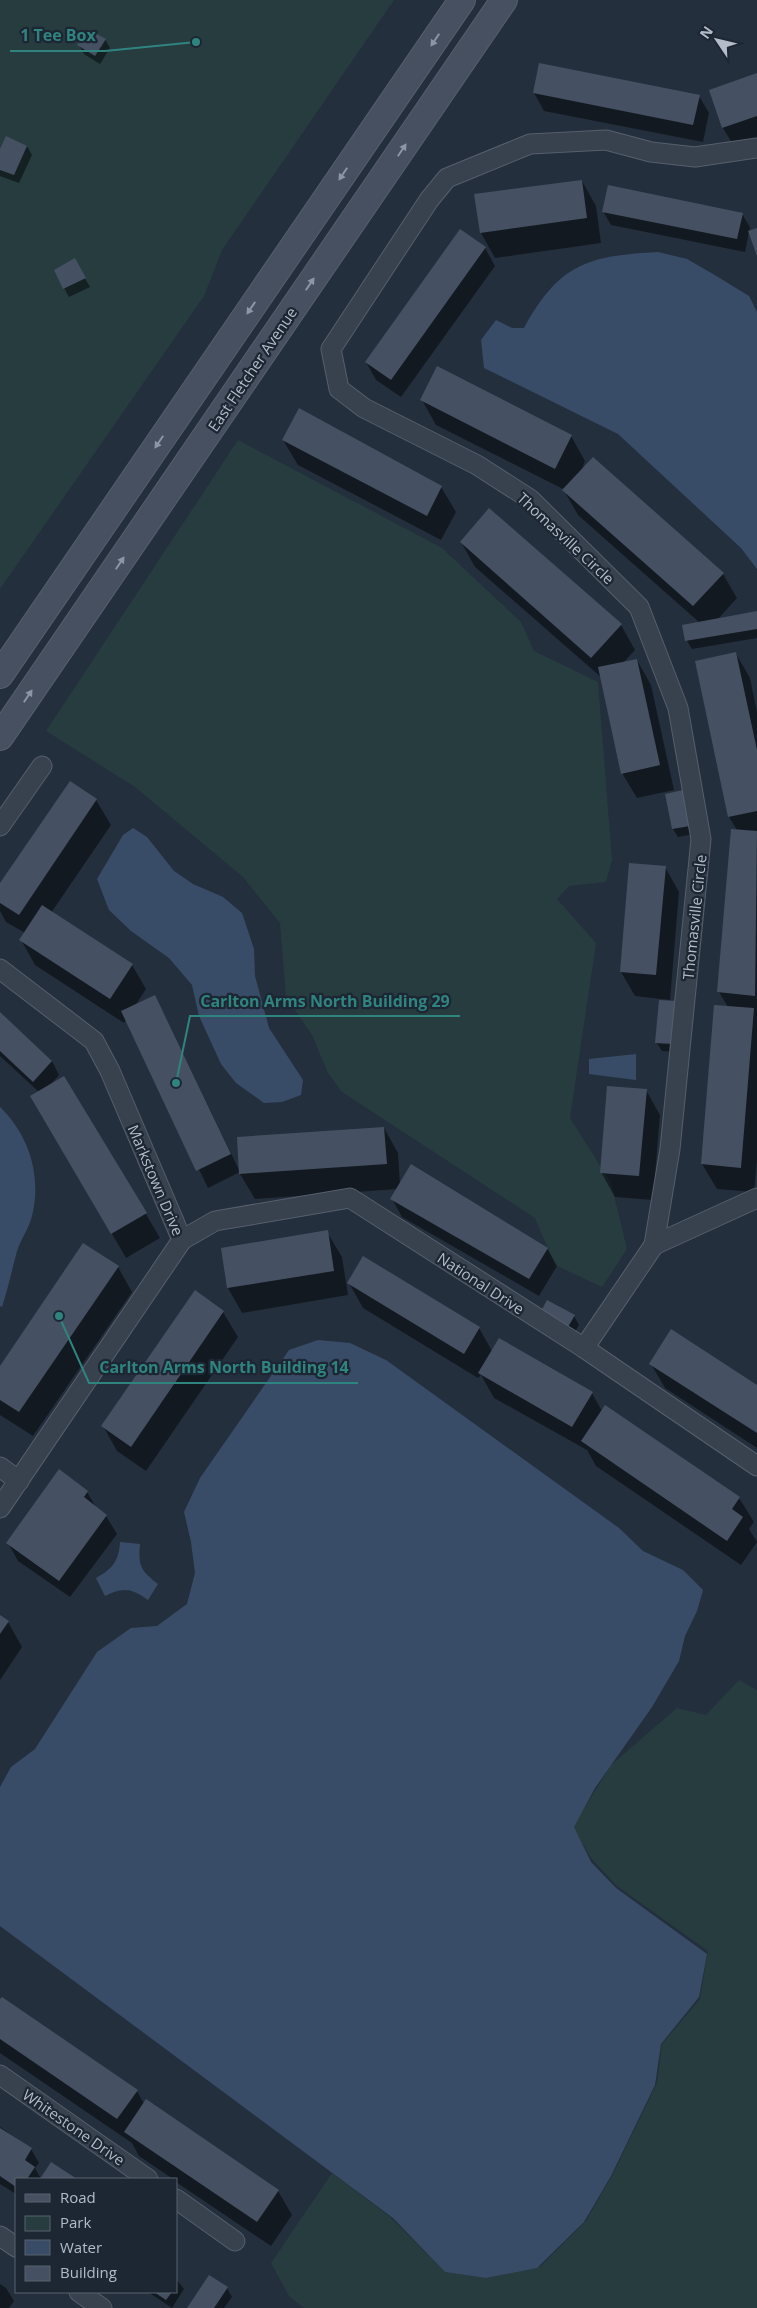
<svg xmlns="http://www.w3.org/2000/svg" width="757" height="2308" viewBox="0 0 757 2308" font-family="'Open Sans',sans-serif">
  <style>
    .green { fill: #263c3f }
    .water { fill: #394c67 }
    .shadow { fill: #0007 }
    .building { fill: #455162 }
    .lines { fill: none; stroke-linecap: round; stroke-linejoin: round }
    .minor-casing { stroke: #565f6c; stroke-width: 21 }
    .secondary-casing { stroke: #565f6c; stroke-width: 28 }
    .minor { stroke: #38414e; stroke-width: 19 }
    .secondary { stroke: #465061; stroke-width: 26 }
    .oneway { fill: #8e96a5 }
    .labels { text-anchor: middle; dominant-baseline: central; stroke-width: 4.5; stroke-linejoin: round; paint-order: stroke }
    .street-label { font-size: 15px; fill: #b4bcc9; stroke: #1d2633 }
    .leader { fill: none; stroke: #308480; stroke-width: 2 }
    .callout-dot { fill: #308480; stroke: #1d2633; stroke-width: 2 }
    .callout-label { font-size: 16px; text-anchor: middle; font-weight: bold; fill: #308480; stroke: #1d2633; stroke-width: 4.5; stroke-linejoin: round; paint-order: stroke }
  </style>
  <rect width="100%" height="100%" fill="#242f3e"/>
  <!-- green -->
  <g class="green">
    <path d="M 0,0 L 394,0 L 222,250 L 204,296 L 0,589 Z"/>
    <path d="M 238,440 L 442,548 L 521,622 L 534,651 L 598,682 L 612,860 L 606,882 L 569,886 L 557,899 L 596,943 L 570,1118 L 611,1183 L 627,1249 L 602,1287 L 555,1265 L 535,1218 L 342,1092 L 328,1073 L 312,1035 L 286,997 L 280,923 L 243,877 L 135,787 L 46,731 Z"/>
    <path d="M 739,1680 L 757,1690 L 757,2308 L 304,2308 L 289,2296 L 271,2263 L 332,2173 L 389,2216 L 445,2272 L 487,2278 L 541,2266 L 586,2221 L 613,2174 L 657,2083 L 662,2044 L 700,1999 L 708,1951 L 617,1886 L 591,1858 L 573,1827 L 611,1765 L 677,1708 L 706,1715 Z"/>
  </g>
  <!-- water -->
  <g class="water">
    <path d="M 658,252 L 687,259 L 713,274 L 749,296 L 757,312 L 757,569 L 741,548 L 618,434 L 484,368 L 481,340 L 496,320 L 512,328 L 524,328 C 560,263 588,256 658,252 Z"/>
    <path d="M 133,828 L 147,837 L 174,871 L 193,884 L 223,897 L 242,913 L 254,949 L 255,976 L 269,1028 L 303,1080 L 301,1095 L 282,1102 L 264,1103 L 236,1083 L 221,1064 L 199,1016 L 192,985 L 169,958 L 131,931 L 109,910 L 97,879 L 123,835 Z"/>
    <path d="M 636,1054 L 636,1080 L 589,1074 L 589,1059 Z"/>
    <path d="M 0,1107 C 29,1135 42,1176 32,1216 C 29,1228 21,1239 17,1251 C 12,1270 8,1288 2,1307 L 0,1306 Z"/>
    <path d="M 318,1340 L 350,1343 L 386,1360 L 619,1528 L 643,1551 L 683,1570 L 703,1590 L 697,1611 L 685,1636 L 679,1661 L 652,1707 L 595,1788 L 574,1827 L 591,1862 L 616,1888 L 707,1954 L 699,1997 L 661,2044 L 655,2085 L 611,2176 L 584,2222 L 537,2268 L 486,2278 L 445,2272 L 393,2218 L 0,1926 L 0,1787 L 11,1767 L 35,1749 L 97,1652 L 131,1628 L 157,1626 L 187,1604 L 195,1573 L 191,1542 L 184,1512 L 200,1478 L 289,1350 Z"/>
    <path d="M 120,1542 L 140,1544 C 138,1566 141,1571 158,1584 L 148,1600 C 132,1588 122,1587 105,1596 L 96,1578 C 113,1569 119,1560 120,1542 Z"/>
  </g>
  <!-- shadow -->
  <g class="shadow">
    <path d="M 105,39 L 110,48 L 100,64 L 84,54 L 79,45 Z"/>
    <path d="M 757,74 L 757,146 L 738,153 L 723,128 L 711,90 Z"/>
    <path d="M 534,93 L 699,96 L 709,113 L 703,142 L 544,111 Z"/>
    <path d="M 27,146 L 32,155 L 19,183 L 0,176 L 0,152 Z"/>
    <path d="M 582,181 L 596,206 L 601,243 L 495,258 L 481,233 Z"/>
    <path d="M 603,211 L 742,214 L 750,227 L 745,252 L 611,225 Z"/>
    <path d="M 485,248 L 495,266 L 401,397 L 376,380 L 366,362 Z"/>
    <path d="M 74,260 L 90,287 L 69,297 L 64,288 Z"/>
    <path d="M 422,400 L 571,436 L 585,461 L 581,471 L 723,574 L 737,598 L 718,619 L 757,614 L 757,638 L 692,649 L 687,641 L 700,623 L 578,515 L 563,489 L 436,425 Z"/>
    <path d="M 283,440 L 441,487 L 456,512 L 441,540 L 298,465 Z"/>
    <path d="M 461,542 L 621,625 L 635,650 L 623,663 L 637,660 L 651,685 L 674,790 L 637,798 L 622,773 L 602,678 L 475,567 Z"/>
    <path d="M 736,654 L 750,678 L 757,712 L 757,1160 L 754,1192 L 717,1189 L 702,1164 L 728,1007 L 719,992 L 737,830 L 729,817 L 696,662 Z"/>
    <path d="M 70,783 L 96,800 L 111,825 L 51,913 L 132,965 L 146,989 L 135,1006 L 154,997 L 164,1014 L 240,1172 L 208,1188 L 126,1020 L 124,1023 L 35,965 L 21,940 L 25,933 L 6,922 L 0,911 L 0,886 Z"/>
    <path d="M 688,800 L 694,834 L 678,837 L 673,829 Z"/>
    <path d="M 665,867 L 679,892 L 670,1000 L 635,996 L 621,972 Z"/>
    <path d="M 681,1011 L 678,1052 L 662,1051 L 656,1042 Z"/>
    <path d="M 0,1013 L 52,1061 L 59,1075 L 50,1085 L 146,1214 L 160,1238 L 126,1258 L 32,1096 L 39,1092 L 0,1056 Z"/>
    <path d="M 646,1090 L 660,1115 L 653,1200 L 615,1197 L 601,1172 Z"/>
    <path d="M 384,1128 L 398,1153 L 400,1185 L 547,1248 L 557,1266 L 539,1296 L 402,1217 L 392,1199 L 398,1189 L 255,1199 L 240,1174 Z"/>
    <path d="M 327,1232 L 342,1257 L 348,1295 L 242,1313 L 228,1288 Z"/>
    <path d="M 118,1267 L 132,1292 L 33,1436 L 0,1415 L 0,1368 Z"/>
    <path d="M 349,1283 L 479,1328 L 492,1351 L 592,1393 L 602,1411 L 739,1498 L 754,1522 L 749,1529 L 757,1542 L 741,1565 L 596,1466 L 587,1450 L 494,1398 L 481,1375 L 478,1378 L 363,1308 Z"/>
    <path d="M 196,1292 L 223,1312 L 238,1337 L 146,1471 L 117,1451 L 103,1426 Z"/>
    <path d="M 574,1316 L 579,1325 L 570,1340 L 539,1317 Z"/>
    <path d="M 651,1364 L 757,1386 L 757,1448 L 665,1388 Z"/>
    <path d="M 87,1492 L 97,1509 L 106,1516 L 117,1534 L 70,1597 L 18,1561 L 8,1543 Z"/>
    <path d="M 0,1617 L 8,1622 L 22,1647 L 0,1680 Z"/>
    <path d="M 0,2002 L 137,2091 L 144,2104 L 278,2191 L 292,2215 L 271,2246 L 176,2182 L 176,2179 L 173,2179 L 139,2156 L 132,2143 L 0,2053 Z"/>
    <path d="M 0,2127 L 31,2149 L 39,2163 L 35,2168 L 41,2179 L 16,2179 L 16,2194 L 0,2184 Z"/>
    <path d="M 176,2279 L 184,2289 L 172,2308 L 148,2292 L 176,2292 Z"/>
    <path d="M 0,2284 L 6,2288 L 14,2301 L 9,2308 L 0,2308 Z"/>
    <path d="M 227,2288 L 232,2297 L 224,2308 L 188,2308 Z"/>
  </g>
  <!-- building -->
  <g class="building">
    <path d="M 88,29 L 106,39 L 95,56 L 77,45 Z"/>
    <path d="M 539,63 L 700,95 L 693,125 L 533,93 Z"/>
    <path d="M 757,73 L 757,116 L 722,128 L 709,90 Z"/>
    <path d="M 6,136 L 27,146 L 14,175 L 0,170 L 0,149 Z"/>
    <path d="M 582,180 L 587,218 L 480,233 L 474,194 Z"/>
    <path d="M 608,185 L 743,213 L 737,239 L 602,212 Z"/>
    <path d="M 757,228 L 757,256 L 748,231 Z"/>
    <path d="M 460,229 L 486,247 L 391,380 L 365,362 Z"/>
    <path d="M 75,258 L 86,278 L 63,289 L 54,270 Z"/>
    <path d="M 437,366 L 572,435 L 555,469 L 420,400 Z"/>
    <path d="M 299,408 L 442,486 L 427,516 L 282,440 Z"/>
    <path d="M 593,457 L 724,573 L 693,606 L 562,490 Z"/>
    <path d="M 489,508 L 622,624 L 591,658 L 460,542 Z"/>
    <path d="M 757,611 L 757,629 L 685,641 L 682,625 Z"/>
    <path d="M 736,652 L 757,750 L 757,811 L 728,817 L 695,661 Z"/>
    <path d="M 637,659 L 660,765 L 621,774 L 598,667 Z"/>
    <path d="M 70,781 L 97,799 L 19,915 L 0,903 L 0,883 Z"/>
    <path d="M 683,790 L 690,826 L 672,829 L 665,794 Z"/>
    <path d="M 731,829 L 757,831 L 755,996 L 717,992 Z"/>
    <path d="M 629,863 L 666,866 L 656,975 L 620,972 Z"/>
    <path d="M 42,905 L 133,964 L 110,999 L 19,940 Z"/>
    <path d="M 155,995 L 231,1154 L 196,1171 L 121,1011 Z"/>
    <path d="M 659,1000 L 677,1001 L 673,1044 L 655,1043 Z"/>
    <path d="M 714,1005 L 754,1008 L 741,1168 L 701,1164 Z"/>
    <path d="M 0,1012 L 52,1061 L 33,1082 L 0,1051 Z"/>
    <path d="M 64,1076 L 147,1213 L 111,1234 L 30,1096 Z"/>
    <path d="M 607,1086 L 647,1089 L 639,1176 L 600,1173 Z"/>
    <path d="M 384,1127 L 387,1164 L 239,1174 L 237,1137 Z"/>
    <path d="M 411,1164 L 548,1248 L 529,1279 L 390,1199 Z"/>
    <path d="M 328,1230 L 334,1271 L 227,1288 L 221,1248 Z"/>
    <path d="M 83,1243 L 119,1266 L 19,1412 L 0,1400 L 0,1366 Z"/>
    <path d="M 363,1256 L 480,1327 L 464,1354 L 347,1283 Z"/>
    <path d="M 195,1290 L 224,1311 L 131,1447 L 101,1426 Z"/>
    <path d="M 547,1300 L 575,1315 L 565,1332 L 538,1317 Z"/>
    <path d="M 671,1329 L 757,1385 L 757,1433 L 649,1364 Z"/>
    <path d="M 499,1338 L 593,1392 L 572,1427 L 478,1373 Z"/>
    <path d="M 605,1405 L 740,1497 L 732,1509 L 743,1517 L 727,1541 L 581,1441 Z"/>
    <path d="M 59,1469 L 88,1491 L 84,1497 L 107,1515 L 59,1581 L 6,1543 Z"/>
    <path d="M 0,1615 L 9,1621 L 0,1634 Z"/>
    <path d="M 2,1997 L 138,2090 L 117,2119 L 0,2039 L 0,1999 Z"/>
    <path d="M 146,2099 L 279,2190 L 257,2222 L 124,2132 Z"/>
    <path d="M 0,2128 L 32,2148 L 25,2160 L 35,2167 L 27,2179 L 16,2179 L 16,2187 L 0,2176 Z"/>
    <path d="M 51,2162 L 77,2179 L 40,2179 Z"/>
    <path d="M 209,2275 L 228,2287 L 214,2308 L 187,2308 Z"/>
    <path d="M 154,2292 L 172,2292 L 166,2300 Z"/>
  </g>
  <g class="lines">
    <defs>
      <g id="minor">
        <path d="M 0,826 L 42,766"/>
        <path d="M 0,969 L 94,1041 L 110,1071 L 182,1240 L 0,1508"/>
        <path d="M 182,1240 L 215,1221 L 350,1198 L 584,1348 L 757,1466"/>
        <path d="M 654,1245 L 757,1198"/>
        <path d="M 584,1348 L 654,1245 L 670,1149 L 701,839 L 678,708 L 639,607 L 530,499 L 477,465 L 364,408 L 339,389 L 331,349 L 429,200 L 447,178 L 530,144 L 606,140 L 651,152 L 695,157 L 757,148"/>
        <path d="M 0,1467 L 19,1481"/>
        <path d="M 0,2075 L 148,2179"/>
        <path d="M 176,2199 L 235,2241"/>
        <path d="M 0,2236 L 16,2247"/>
        <path d="M 79,2292 L 102,2308"/>
      </g>
      <g id="secondary">
        <path d="M 0,675 L 462,0"/>
        <path d="M 0,737 L 504,0"/>
      </g>
    </defs>
    <!-- minor casing -->
    <use href="#minor" class="minor-casing"/>
    <!-- secondary casing -->
    <use href="#secondary" class="secondary-casing"/>
    <!-- minor -->
    <use href="#minor" class="minor"/>
    <!-- secondary -->
    <use href="#secondary" class="secondary"/>
  </g>
  <!-- one-way arrows -->
  <defs><path id="oneway-solid" d="M-6-.8H1V-3.2L6.5 0L1 3.2V.8H-6Z" transform="scale(1.25)"/></defs>
  <g class="oneway">
    <use href="#oneway-solid" transform="translate(435 40) rotate(124)"/>
    <use href="#oneway-solid" transform="translate(402 150) rotate(-56)"/>
    <use href="#oneway-solid" transform="translate(343 174) rotate(124)"/>
    <use href="#oneway-solid" transform="translate(310 284) rotate(-56)"/>
    <use href="#oneway-solid" transform="translate(251 308) rotate(124)"/>
    <use href="#oneway-solid" transform="translate(159 442) rotate(124)"/>
    <use href="#oneway-solid" transform="translate(120 563) rotate(-56)"/>
    <use href="#oneway-solid" transform="translate(28 696) rotate(-56)"/>
  </g>
  <g class="labels">
    <!-- street labels -->
    <g class="street-label">
      <text transform="translate(252 369) rotate(-56)">East Fletcher Avenue</text>
      <text transform="translate(566 538) rotate(43)">Thomasville Circle</text>
      <text transform="translate(694 917) rotate(-84)">Thomasville Circle</text>
      <text transform="translate(156 1180) rotate(67)">Markstown Drive</text>
      <text transform="translate(481 1283) rotate(33)">National Drive</text>
      <text transform="translate(74 2127) rotate(35)">Whitestone Drive</text>
    </g>
  </g>
  <!-- callouts -->
  <path class="leader" d="M196 42L105 51H10M176 1083L190 1016H460M59 1316L89 1383H358"/>
  <g class="callout-dot">
    <circle cx="196" cy="42" r="5"/>
    <circle cx="176" cy="1083" r="5"/>
    <circle cx="59" cy="1316" r="5"/>
  </g>
  <g class="callout-label">
    <text x="58" y="41">1 Tee Box</text>
    <text x="325" y="1007">Carlton Arms North Building 29</text>
    <text x="224" y="1373">Carlton Arms North Building 14</text>
  </g>
  <!-- legend -->
  <rect x="15" y="2178" width="162" height="115" fill="#1d2633" stroke="#59626f"/>
  <rect x="25" y="2194" width="25" height="8" fill="#465061" stroke="#59626f"/>
  <text x="60" y="2203" font-size="15" fill="#b4bcc9">Road</text>
  <rect x="25" y="2216" width="25" height="15" fill="#263c3f" stroke="#59626f"/>
  <text x="60" y="2228" font-size="15" fill="#b4bcc9">Park</text>
  <rect x="25" y="2240" width="25" height="15" fill="#394c67" stroke="#59626f"/>
  <text x="60" y="2253" font-size="15" fill="#b4bcc9">Water</text>
  <rect x="25" y="2266" width="25" height="15" fill="#455162" stroke="#59626f"/>
  <text x="60" y="2278" font-size="15" fill="#b4bcc9">Building</text>
  <!-- north arrow -->
  <g transform="translate(717 40) rotate(305)" stroke="#1d2633" stroke-width="4" paint-order="stroke">
  <path d="M0-4L9 19L0 12L-9 19Z" fill="#b4bcc9"/>
  <text y="-8" font-size="14" font-weight="bold" text-anchor="middle" fill="#b4bcc9">N</text>
  </g>
</svg>
